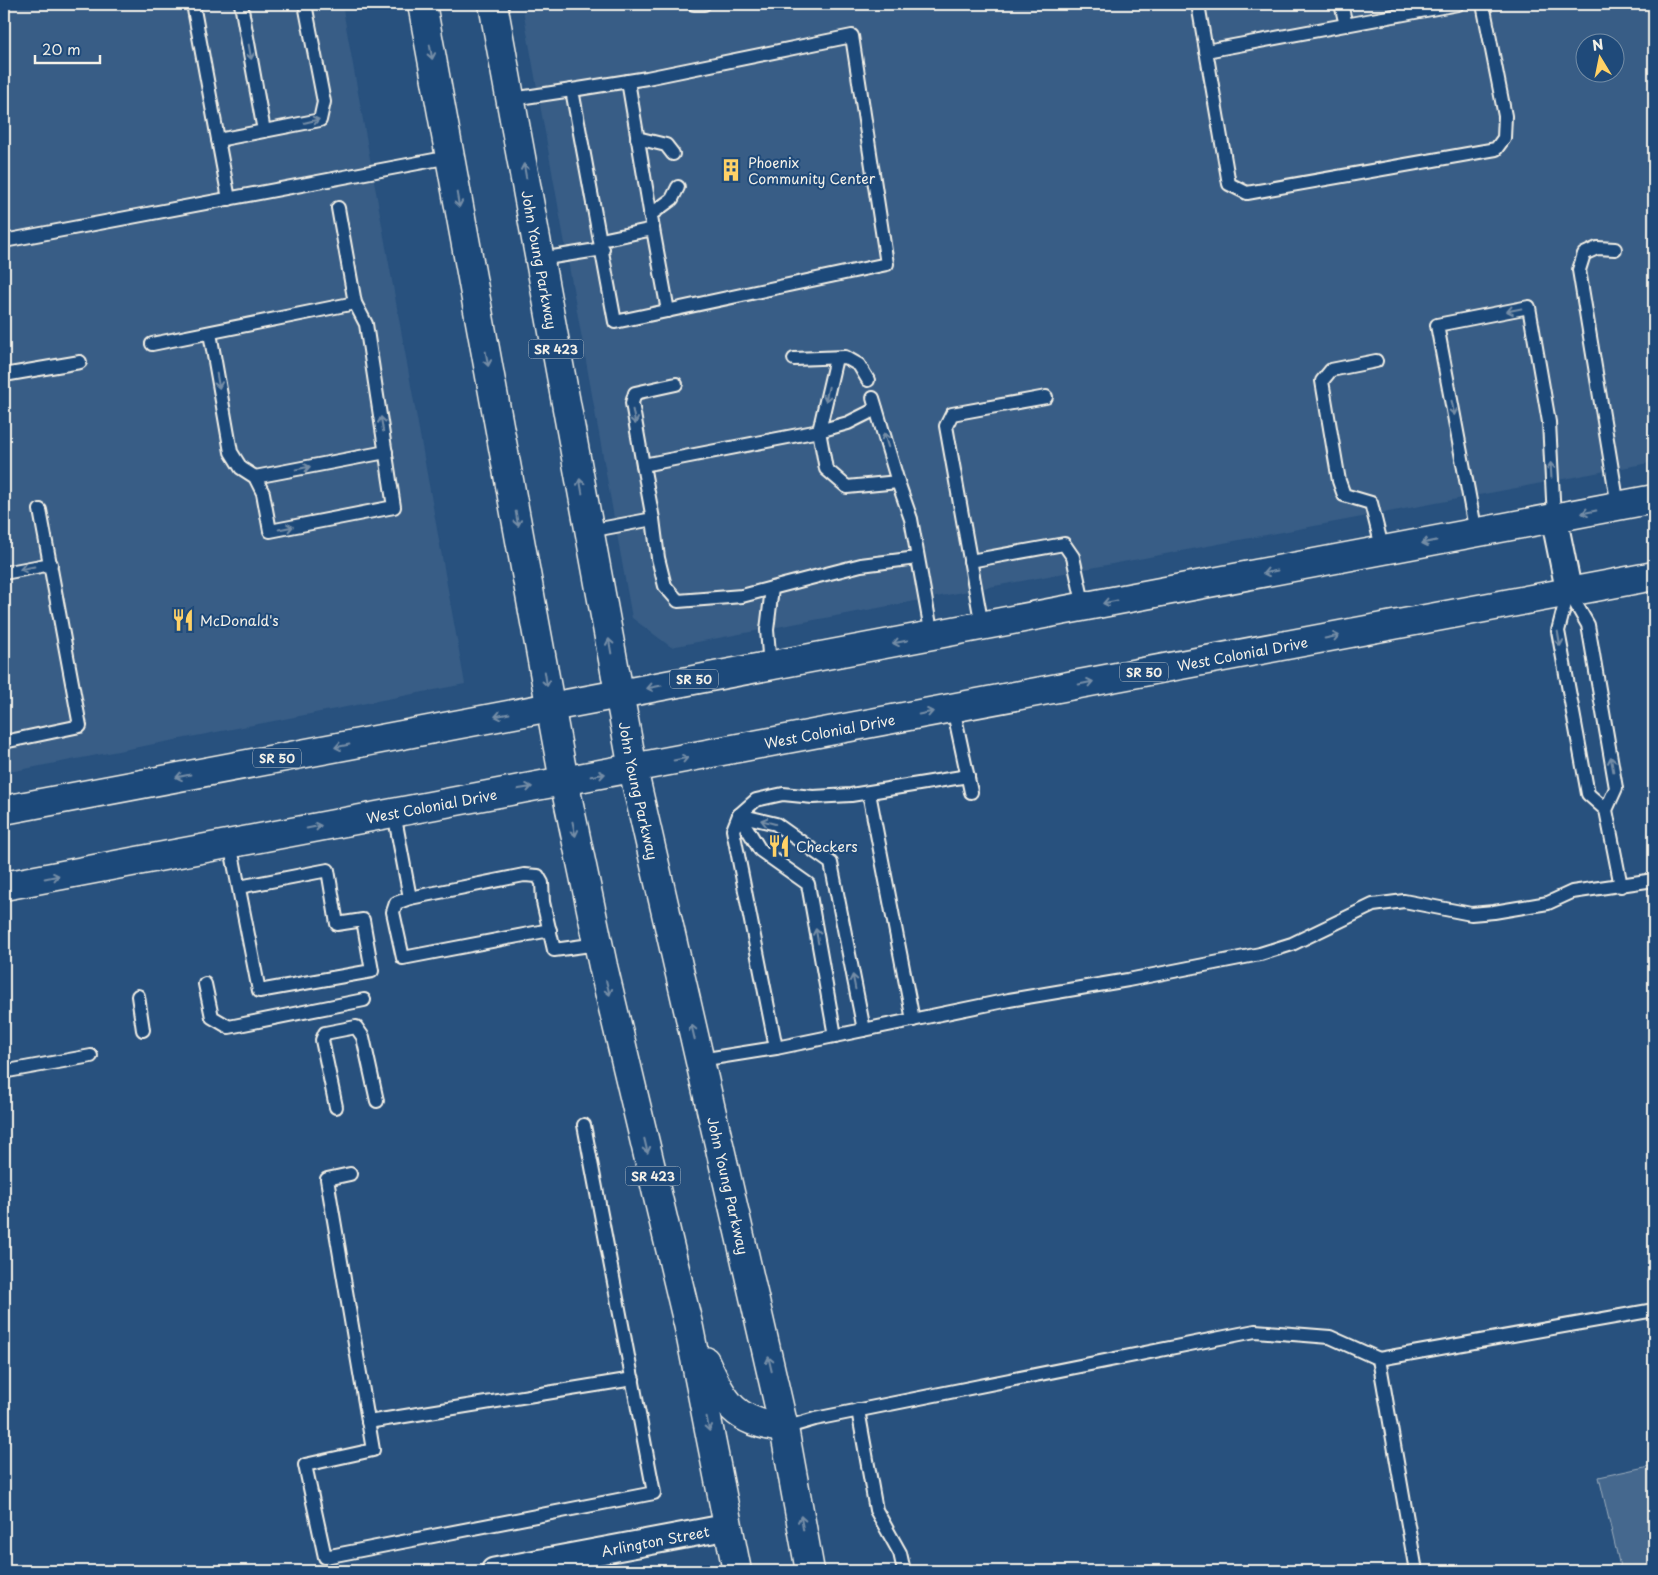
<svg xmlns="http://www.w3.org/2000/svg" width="1658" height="1575" viewBox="0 0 1658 1575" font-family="'Playpen Sans',sans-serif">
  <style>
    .built { fill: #375d86; fill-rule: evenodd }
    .green { fill: #45688e; stroke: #9cacbb }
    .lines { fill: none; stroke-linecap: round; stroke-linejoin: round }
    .service-casing { stroke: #f4f1e8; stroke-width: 16 }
    .minor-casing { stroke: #f4f1e8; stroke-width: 29 }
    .primary-casing { stroke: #f4f1e8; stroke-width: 31 }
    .trunk-casing { stroke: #f4f1e8; stroke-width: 31 }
    .service { stroke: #1f4a7a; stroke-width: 12 }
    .minor { stroke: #1f4a7a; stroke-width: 25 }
    .primary { stroke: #1f4a7a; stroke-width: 28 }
    .trunk { stroke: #1f4a7a; stroke-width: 28 }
    .oneway { stroke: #748da6 }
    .labels { text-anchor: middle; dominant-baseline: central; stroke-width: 4; stroke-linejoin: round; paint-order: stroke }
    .shield { fill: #1f4a7a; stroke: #b4bfc7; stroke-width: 1 }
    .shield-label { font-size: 12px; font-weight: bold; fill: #f4f1e8 }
    .poi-label { font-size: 14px; fill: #f4f1e8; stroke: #1f4a7a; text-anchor: start }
    .street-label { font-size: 14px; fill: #f4f1e8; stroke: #1f4a7a }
  </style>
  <rect width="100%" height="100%" fill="#28517e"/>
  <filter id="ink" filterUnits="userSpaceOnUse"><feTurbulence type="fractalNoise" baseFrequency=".02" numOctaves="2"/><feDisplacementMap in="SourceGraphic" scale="10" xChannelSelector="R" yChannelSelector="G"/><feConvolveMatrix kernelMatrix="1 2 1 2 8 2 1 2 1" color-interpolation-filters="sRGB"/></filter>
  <g filter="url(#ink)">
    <!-- built -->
    <g class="built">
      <path d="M 4,4 L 342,4 L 465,684 L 4,773 Z"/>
      <path d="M 522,4 L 1654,4 L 1654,462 L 671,647 L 632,618 ZM 1586,42 L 1616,42 L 1616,72 L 1586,72 Z"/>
    </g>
    <!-- green -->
    <path class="green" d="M 1654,1465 L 1654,1571 L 1621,1571 L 1599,1477 Z"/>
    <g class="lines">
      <defs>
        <g id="service">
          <path d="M 193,4 L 229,199"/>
          <path d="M 241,4 L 264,131"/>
          <path d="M 694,4 L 704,4"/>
          <path d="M 1198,4 L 1229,184 L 1247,193 L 1496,149 L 1504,138 L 1505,116 L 1483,4"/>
          <path d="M 1341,4 L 1346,25"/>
          <path d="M 852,36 L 887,264 L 615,322 L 572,90 L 647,78 Z"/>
          <path d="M 1206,51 L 1458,4"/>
          <path d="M 628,81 L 653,229"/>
          <path d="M 512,99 L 572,90"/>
          <path d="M 637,138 L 666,145 L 673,154"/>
          <path d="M 218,140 L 320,120 L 324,102 L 305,4"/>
          <path d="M 650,215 L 672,199 L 678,187"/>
          <path d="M 601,240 L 653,229 L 668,311"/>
          <path d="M 4,241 L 450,157"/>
          <path d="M 1615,249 L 1597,248 L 1584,254 L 1579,270 L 1618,506"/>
          <path d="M 540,259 L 603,249"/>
          <path d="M 210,333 L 231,452 L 241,468 L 255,477 L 263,493 L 270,531 L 394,507 L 366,324 L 355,303 L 338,208"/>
          <path d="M 152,344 L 355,303"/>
          <path d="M 836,358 L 819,431 L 848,423 L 876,409"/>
          <path d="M 794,359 L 845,357 L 859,365 L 868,380"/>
          <path d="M 1376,361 L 1331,370 L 1322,381 L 1339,481 L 1344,495 L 1371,503 L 1383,551"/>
          <path d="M 4,375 L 80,362"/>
          <path d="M 873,398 L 898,482"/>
          <path d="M 643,465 L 632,403 L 635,393 L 676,384"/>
          <path d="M 255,477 L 386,452"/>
          <path d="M 653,519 L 658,558 L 665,586 L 678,601 L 742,596 L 772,588"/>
          <path d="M 589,531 L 653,519 L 643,465 L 819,431 L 826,469 L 847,487 L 898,482 L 911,519 L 932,636"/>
          <path d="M 1476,533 L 1437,325 L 1529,307 L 1549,422 L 1554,518"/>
          <path d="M 970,561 L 1064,544 L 1073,557 L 1084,607"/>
          <path d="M 4,573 L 51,564"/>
          <path d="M 1568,592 L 1558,631 L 1588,794 L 1606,810"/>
          <path d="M 1569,592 L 1588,625 L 1616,788 L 1606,810 L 1621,886"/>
          <path d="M 982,626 L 946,426 L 952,414 L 1046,397"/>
          <path d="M 770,666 L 767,630 L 772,588 L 861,565 L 917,558"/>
          <path d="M 953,708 L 971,792"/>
          <path d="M 4,742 L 80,726 L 40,510"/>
          <path d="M 869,793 L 913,1020"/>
          <path d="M 394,813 L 410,898 L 524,875 L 538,876 L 542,883 L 543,902 L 554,950 L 598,944"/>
          <path d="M 739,815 L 776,824 L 831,863 L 864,1030"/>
          <path d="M 739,815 L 760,850 L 808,884 L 835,1036"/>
          <path d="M 230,843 L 259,991 L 372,971 L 363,920 L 337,924 L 328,870 L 239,887"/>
          <path d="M 410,898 L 396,903 L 393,912 L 403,958 L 550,930"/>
          <path d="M 205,984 L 212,1017 L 229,1027 L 364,1000"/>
          <path d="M 138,996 L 143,1030"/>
          <path d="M 776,1048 L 733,830 L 739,815 L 756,800 L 783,794 L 813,797 L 851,795 L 968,776"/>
          <path d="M 700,1060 L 776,1048 L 1009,1000 L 1128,980 L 1260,954 L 1292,944 L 1373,905 L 1404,901 L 1471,914 L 1494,912 L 1548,903 L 1572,892 L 1654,880"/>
          <path d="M 8,1071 L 91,1056"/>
          <path d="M 336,1107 L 322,1040 L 325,1033 L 356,1027 L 363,1037 L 377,1101"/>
          <path d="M 350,1174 L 327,1179 L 373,1450 L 305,1465 L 325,1557 L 654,1493 L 584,1125"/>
          <path d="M 1379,1359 L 1654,1310"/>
          <path d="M 858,1410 L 876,1510 L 900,1553 L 904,1571"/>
          <path d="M 368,1422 L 633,1379"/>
          <path d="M 784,1428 L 815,1419 L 1255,1331 L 1330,1337 L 1379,1359 L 1416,1571"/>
        </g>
        <g id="minor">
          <path d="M 1554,518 L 1569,592"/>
          <path id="s1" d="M 494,1571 L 728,1527"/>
        </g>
        <g id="primary">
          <path d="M 422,4 L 564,781 L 603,966 L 689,1328 L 737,1571"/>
          <path id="s2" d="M 493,4 L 633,769 L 784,1428 L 810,1571"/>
          <path d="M 705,1361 C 725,1404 734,1422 784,1428"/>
        </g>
        <g id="trunk">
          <path d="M 4,810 L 1654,499"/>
          <path id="s3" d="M 4,886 L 1654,576"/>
        </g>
      </defs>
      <!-- service casing -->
      <use href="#service" class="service-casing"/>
      <!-- minor casing -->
      <use href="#minor" class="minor-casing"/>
      <!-- primary casing -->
      <use href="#primary" class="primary-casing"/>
      <!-- trunk casing -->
      <use href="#trunk" class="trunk-casing"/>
      <!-- service -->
      <use href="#service" class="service"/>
      <!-- minor -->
      <use href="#minor" class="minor"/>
      <!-- primary -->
      <use href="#primary" class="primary"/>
      <!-- trunk -->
      <use href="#trunk" class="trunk"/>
    </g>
    <!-- one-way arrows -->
    <defs><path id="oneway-shaft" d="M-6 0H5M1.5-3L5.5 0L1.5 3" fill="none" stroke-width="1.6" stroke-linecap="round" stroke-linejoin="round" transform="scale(1.25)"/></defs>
    <g class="oneway">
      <use href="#oneway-shaft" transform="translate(250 52) rotate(80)"/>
      <use href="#oneway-shaft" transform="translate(431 52) rotate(80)"/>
      <use href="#oneway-shaft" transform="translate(312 121) rotate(-14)"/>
      <use href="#oneway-shaft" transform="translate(525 171) rotate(-100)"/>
      <use href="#oneway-shaft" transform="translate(458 200) rotate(80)"/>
      <use href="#oneway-shaft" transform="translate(1514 310) rotate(169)"/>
      <use href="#oneway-shaft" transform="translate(487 359) rotate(80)"/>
      <use href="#oneway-shaft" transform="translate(218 381) rotate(80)"/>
      <use href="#oneway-shaft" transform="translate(827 394) rotate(103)"/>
      <use href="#oneway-shaft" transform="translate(1453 408) rotate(79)"/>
      <use href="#oneway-shaft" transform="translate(634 417) rotate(79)"/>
      <use href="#oneway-shaft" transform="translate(382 424) rotate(-99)"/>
      <use href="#oneway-shaft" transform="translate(886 440) rotate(-107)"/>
      <use href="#oneway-shaft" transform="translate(303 468) rotate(-11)"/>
      <use href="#oneway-shaft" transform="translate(1551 470) rotate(-93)"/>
      <use href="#oneway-shaft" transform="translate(581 486) rotate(-100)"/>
      <use href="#oneway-shaft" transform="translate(1589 512) rotate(169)"/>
      <use href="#oneway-shaft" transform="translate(517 519) rotate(80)"/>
      <use href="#oneway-shaft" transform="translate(286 528) rotate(-11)"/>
      <use href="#oneway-shaft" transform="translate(1429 542) rotate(169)"/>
      <use href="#oneway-shaft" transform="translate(27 568) rotate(169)"/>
      <use href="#oneway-shaft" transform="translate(1270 572) rotate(169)"/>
      <use href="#oneway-shaft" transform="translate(1110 602) rotate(169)"/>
      <use href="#oneway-shaft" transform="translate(1332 637) rotate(-11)"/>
      <use href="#oneway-shaft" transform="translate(1559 639) rotate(80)"/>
      <use href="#oneway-shaft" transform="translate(900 642) rotate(169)"/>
      <use href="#oneway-shaft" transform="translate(610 646) rotate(-100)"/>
      <use href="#oneway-shaft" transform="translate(546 679) rotate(81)"/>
      <use href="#oneway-shaft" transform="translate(1086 683) rotate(-11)"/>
      <use href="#oneway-shaft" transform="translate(654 687) rotate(169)"/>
      <use href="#oneway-shaft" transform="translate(926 713) rotate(-11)"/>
      <use href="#oneway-shaft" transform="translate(502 715) rotate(169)"/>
      <use href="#oneway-shaft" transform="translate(342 746) rotate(169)"/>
      <use href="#oneway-shaft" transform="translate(681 759) rotate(-11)"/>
      <use href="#oneway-shaft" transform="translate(1612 764) rotate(-100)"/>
      <use href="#oneway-shaft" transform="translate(598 775) rotate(-10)"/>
      <use href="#oneway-shaft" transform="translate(183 776) rotate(169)"/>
      <use href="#oneway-shaft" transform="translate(525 788) rotate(-10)"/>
      <use href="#oneway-shaft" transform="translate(768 822) rotate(-165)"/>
      <use href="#oneway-shaft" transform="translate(314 827) rotate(-11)"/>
      <use href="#oneway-shaft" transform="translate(574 829) rotate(78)"/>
      <use href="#oneway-shaft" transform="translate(52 877) rotate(-11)"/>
      <use href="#oneway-shaft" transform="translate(817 936) rotate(-100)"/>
      <use href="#oneway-shaft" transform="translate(854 982) rotate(-101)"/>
      <use href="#oneway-shaft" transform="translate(608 988) rotate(76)"/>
      <use href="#oneway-shaft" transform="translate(693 1032) rotate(-103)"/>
      <use href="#oneway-shaft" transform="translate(646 1146) rotate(77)"/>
      <use href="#oneway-shaft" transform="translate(770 1364) rotate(-103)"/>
      <use href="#oneway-shaft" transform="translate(708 1424) rotate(79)"/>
      <use href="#oneway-shaft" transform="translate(802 1523) rotate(-100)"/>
    </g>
  </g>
  <!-- icons -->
  <defs>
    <symbol id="building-bare" viewBox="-9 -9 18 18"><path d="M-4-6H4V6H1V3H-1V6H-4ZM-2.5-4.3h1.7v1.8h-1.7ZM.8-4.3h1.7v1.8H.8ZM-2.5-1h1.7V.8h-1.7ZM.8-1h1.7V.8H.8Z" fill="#ffd166" stroke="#1f4a7a" stroke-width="2.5" paint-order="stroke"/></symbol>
    <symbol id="restaurant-bare" viewBox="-9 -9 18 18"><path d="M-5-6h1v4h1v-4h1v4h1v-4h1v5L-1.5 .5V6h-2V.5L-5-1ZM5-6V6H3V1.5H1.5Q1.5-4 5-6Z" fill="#ffd166" stroke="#1f4a7a" stroke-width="2.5" paint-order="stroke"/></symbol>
  </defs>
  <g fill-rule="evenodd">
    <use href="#building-bare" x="715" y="154" width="32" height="32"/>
    <use href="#restaurant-bare" x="167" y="604" width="32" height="32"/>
    <use href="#restaurant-bare" x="763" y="830" width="32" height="32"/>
  </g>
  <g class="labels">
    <!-- shield labels -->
    <g class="shield">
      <rect x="528.5" y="339.5" width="55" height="19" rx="4"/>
      <rect x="1120" y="662.5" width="48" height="19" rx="4"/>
      <rect x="670" y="669.5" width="48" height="19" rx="4"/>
      <rect x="253" y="748.5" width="48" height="19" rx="4"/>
      <rect x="625.5" y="1166.5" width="55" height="19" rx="4"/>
    </g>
    <g class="shield-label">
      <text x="556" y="349">SR 423</text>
      <text x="1144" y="672">SR 50</text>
      <text x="694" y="679">SR 50</text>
      <text x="277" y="758">SR 50</text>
      <text x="653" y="1176">SR 423</text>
    </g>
    <!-- poi labels -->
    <g class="poi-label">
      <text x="748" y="162">Phoenix<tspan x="748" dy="16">Community Center</tspan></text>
      <text x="200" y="620">McDonald's</text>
      <text x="796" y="846">Checkers</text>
    </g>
    <!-- street labels -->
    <g class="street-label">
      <text stroke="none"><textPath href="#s2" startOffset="260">John Young Parkway</textPath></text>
      <text stroke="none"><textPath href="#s3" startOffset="1260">West Colonial Drive</textPath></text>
      <text stroke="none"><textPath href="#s3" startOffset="840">West Colonial Drive</textPath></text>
      <text stroke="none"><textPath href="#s2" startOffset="800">John Young Parkway</textPath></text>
      <text stroke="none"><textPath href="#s3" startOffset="435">West Colonial Drive</textPath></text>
      <text stroke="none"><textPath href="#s2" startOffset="1205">John Young Parkway</textPath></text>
      <text stroke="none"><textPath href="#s1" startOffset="164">Arlington Street</textPath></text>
    </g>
  </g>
  <!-- margin -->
  <rect width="1658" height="1575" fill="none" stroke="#1f4a7a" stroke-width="20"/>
  <rect x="10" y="10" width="1638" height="1555" fill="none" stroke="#f4f1e8" stroke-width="2" filter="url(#ink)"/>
  <!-- north arrow -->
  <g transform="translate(1600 58) rotate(350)"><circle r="24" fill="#1f4a7a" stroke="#748da6"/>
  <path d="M0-4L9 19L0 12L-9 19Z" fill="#ffd166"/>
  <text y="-8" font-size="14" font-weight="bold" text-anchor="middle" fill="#f4f1e8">N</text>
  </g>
  <!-- scale -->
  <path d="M35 55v8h65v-8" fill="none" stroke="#f4f1e8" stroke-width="2.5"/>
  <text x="42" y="55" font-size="15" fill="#f4f1e8" stroke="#1f4a7a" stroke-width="4" paint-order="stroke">20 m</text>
</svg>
